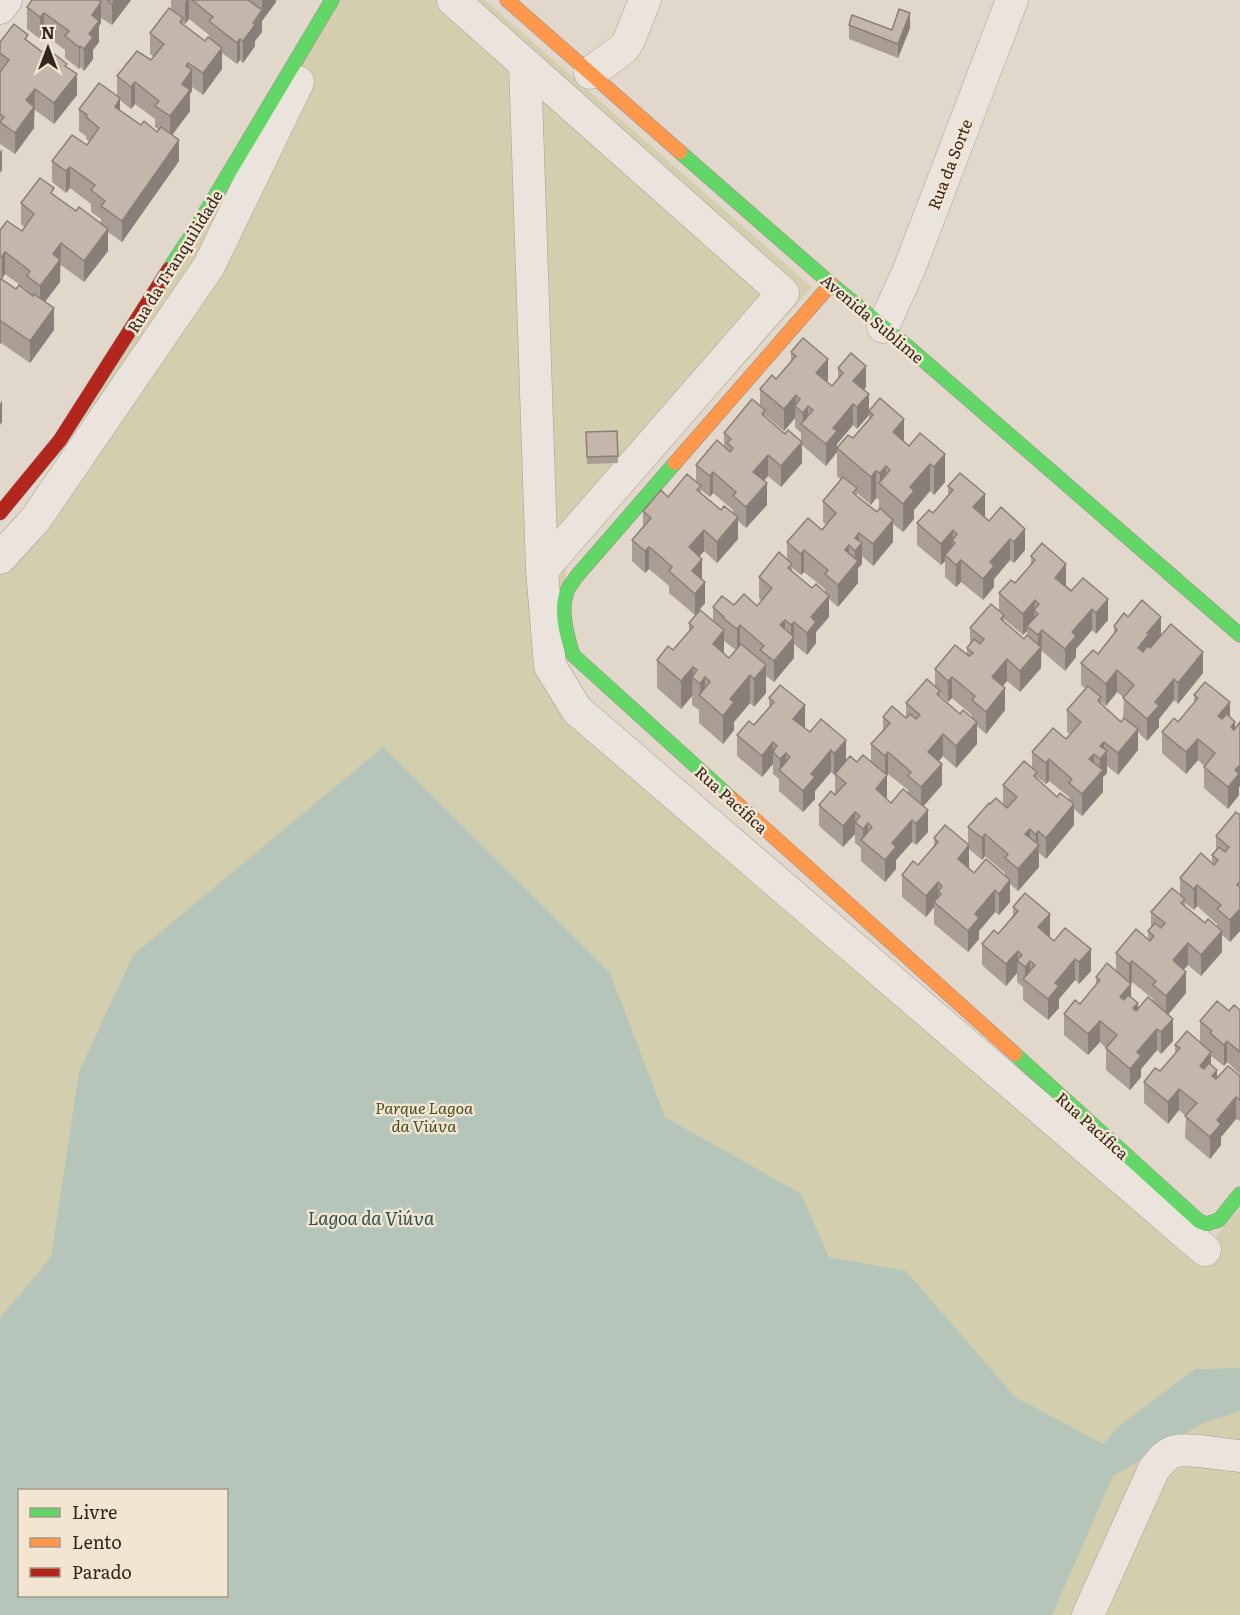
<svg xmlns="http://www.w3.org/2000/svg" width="1240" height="1615" viewBox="0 0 1240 1615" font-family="Literata,serif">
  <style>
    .green { fill: #d3cfae; fill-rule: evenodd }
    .water { fill: #b6c5ba; fill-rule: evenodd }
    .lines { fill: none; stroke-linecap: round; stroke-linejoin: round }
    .street-casing { stroke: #a69e95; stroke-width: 33 }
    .fast-casing { stroke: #968d84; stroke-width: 15 }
    .slow-casing { stroke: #968d84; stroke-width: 15 }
    .jam-casing { stroke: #968d84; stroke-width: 15 }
    .street { stroke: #eae4dd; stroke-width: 32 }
    .fast { stroke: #63d668; stroke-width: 14 }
    .slow { stroke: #ff974d; stroke-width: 14 }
    .jam { stroke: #b3261e; stroke-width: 14 }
    .wall { fill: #a99d94; fill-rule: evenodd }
    .shaded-wall { fill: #8a7f78 }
    .building { fill: #c5b6ac; stroke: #8a7f78; stroke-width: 1.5 }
    .labels { text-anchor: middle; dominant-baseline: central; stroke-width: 5; stroke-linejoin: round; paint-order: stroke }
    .street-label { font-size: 16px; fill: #34261e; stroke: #f2e5d1 }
    .park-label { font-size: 16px; font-style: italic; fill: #494f26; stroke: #f2e5d1 }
    .water-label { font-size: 18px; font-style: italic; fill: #2e524c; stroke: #f2e5d1 }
  </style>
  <rect width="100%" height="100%" fill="#e1d8cb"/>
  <!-- green -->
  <path class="green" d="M 337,0 L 485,0 L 812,287 L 566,564 L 566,674 L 602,710 L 1209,1243 L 1240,1209 L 1240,1615 L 0,1615 L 0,558 ZM 20,1490 L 226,1490 L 226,1596 L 20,1596 Z"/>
  <!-- water -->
  <path class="water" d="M 383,747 L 610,973 L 665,1117 L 801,1194 L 829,1257 L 906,1271 L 1015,1397 L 1103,1444 L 1118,1427 L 1195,1369 L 1240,1368 L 1240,1411 L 1203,1423 L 1113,1476 L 1052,1615 L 0,1615 L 0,1318 L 51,1257 L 79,1072 L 133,955 ZM 20,1490 L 226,1490 L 226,1596 L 20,1596 Z"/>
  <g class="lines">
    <defs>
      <g id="street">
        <path d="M 453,0 L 783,293 L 542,570"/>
        <path d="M 0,8 L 6,0"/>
        <path d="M 525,64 L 542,570 L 550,666 L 577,710 L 1205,1250"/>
        <path d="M 590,73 L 624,48 L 629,40 L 645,0"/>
        <path d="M 883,327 L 910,267 L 1012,0"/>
        <path d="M 0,558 L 35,520 L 209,266 L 298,82"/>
        <path d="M 1088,1615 L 1154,1469 C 1160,1462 1166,1453 1176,1451 C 1189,1448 1225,1455 1240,1456"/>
      </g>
      <g id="fast">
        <path d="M 680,152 L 831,284 L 907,346 L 1240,635"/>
        <path d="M 169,269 L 196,228 L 332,0"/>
        <path d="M 675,463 L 576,577 C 574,581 570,585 568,589 C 559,609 567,636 573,655 L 732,799"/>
        <path d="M 1015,1054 L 1199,1221 L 1206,1224 L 1219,1220 L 1240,1194"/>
      </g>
      <g id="slow">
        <path d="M 507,0 L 680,152"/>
        <path d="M 675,463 L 831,284"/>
        <path d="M 732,799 L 1015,1054"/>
      </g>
      <path id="jam" d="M 0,513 L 60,440 L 169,269"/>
    </defs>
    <!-- street casing -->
    <use href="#street" class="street-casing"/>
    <!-- fast casing -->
    <use href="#fast" class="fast-casing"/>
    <!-- slow casing -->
    <use href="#slow" class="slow-casing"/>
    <!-- jam casing -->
    <use href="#jam" class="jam-casing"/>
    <!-- street -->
    <use href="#street" class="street"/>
    <!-- fast -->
    <use href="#fast" class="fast"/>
    <!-- slow -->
    <use href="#slow" class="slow"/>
    <!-- jam -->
    <use href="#jam" class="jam"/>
  </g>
  <!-- wall -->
  <g class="wall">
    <path d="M 32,0 L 131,0 L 112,25 L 101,18 L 101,23 L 99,26 L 99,42 L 93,50 L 93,59 L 84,71 L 80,67 L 79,69 L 65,58 L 65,50 L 44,34 L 40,39 L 27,29 L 27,7 Z"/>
    <path d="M 171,0 L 276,0 L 276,2 L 262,21 L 262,32 L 255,41 L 255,46 L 243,63 L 240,60 L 237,64 L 222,53 L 222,69 L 203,95 L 192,87 L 192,91 L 190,94 L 190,111 L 172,135 L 179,161 L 122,242 L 108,232 L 108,251 L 84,282 L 61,265 L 60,266 L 60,282 L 45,302 L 54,330 L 30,363 L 1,343 L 0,344 L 0,278 L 16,289 L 27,291 L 27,290 L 5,274 L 2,279 L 0,277 L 0,230 L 22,231 L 24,227 L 21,224 L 21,203 L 54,195 L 76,211 L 101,224 L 101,219 L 91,212 L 91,204 L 70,188 L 66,193 L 52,182 L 52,161 L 87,145 L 89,141 L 86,139 L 86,136 L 79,131 L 79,109 L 117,96 L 117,76 L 151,60 L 154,57 L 150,54 L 150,33 L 171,9 ZM 189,19 L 209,35 L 209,38 L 205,41 L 183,25 L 183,23 L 185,24 ZM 120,100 L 131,109 L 135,104 L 155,119 L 155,127 L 159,130 L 157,132 L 141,125 L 120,110 Z"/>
    <path d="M 849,25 L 892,30 L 910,28 L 898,58 L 849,39 Z"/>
    <path d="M 28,41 L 49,57 L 67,67 L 77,95 L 54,124 L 35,110 L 34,112 L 34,128 L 15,154 L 0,144 L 0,42 Z"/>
    <path d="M 791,352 L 828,380 L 827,382 L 832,386 L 838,379 L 838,368 L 866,387 L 864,390 L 869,411 L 909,446 L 920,433 L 945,482 L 934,495 L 930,491 L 914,510 L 914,519 L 903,532 L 893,524 L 893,542 L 873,566 L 862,556 L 862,564 L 858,568 L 858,583 L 838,607 L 829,599 L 829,617 L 816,632 L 816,643 L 807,655 L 794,644 L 794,658 L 774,682 L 766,676 L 766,693 L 754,707 L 750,703 L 734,722 L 734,730 L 723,744 L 699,723 L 699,710 L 692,705 L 692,696 L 681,709 L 657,688 L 657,660 L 673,650 L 689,632 L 689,623 L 713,621 L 713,607 L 734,605 L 757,606 L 762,601 L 759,598 L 759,577 L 787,560 L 787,542 L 822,530 L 826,525 L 823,522 L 823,501 L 841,480 L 837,476 L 837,452 L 826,466 L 802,445 L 802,463 L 781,487 L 768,476 L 764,481 L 767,505 L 746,528 L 738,521 L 738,539 L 717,563 L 704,551 L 699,556 L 705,603 L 695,615 L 669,593 L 669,586 L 661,579 L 649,569 L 645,573 L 632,561 L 632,540 L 643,526 L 643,511 L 696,482 L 696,465 L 724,447 L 724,433 L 760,406 L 760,389 L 776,379 L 791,361 ZM 765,415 L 784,431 L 795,418 L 795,427 L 801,433 L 801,441 L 785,434 L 765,417 ZM 869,415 L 869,420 L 853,438 L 837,448 L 837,444 L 853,425 L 857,429 ZM 701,490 L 710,497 L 713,493 L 733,510 L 733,513 L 721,510 L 701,493 ZM 857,493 L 871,505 L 876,498 L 879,500 L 879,510 L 877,512 L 857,496 ZM 792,568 L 801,575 L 804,572 L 825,589 L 825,592 L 812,588 L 792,571 ZM 724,641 L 736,650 L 729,658 L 724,654 Z"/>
    <path d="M 617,431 L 618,463 L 587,464 L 586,432 Z"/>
    <path d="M 948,486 L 1025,550 L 1014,563 L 1010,560 L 994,579 L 994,587 L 983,600 L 961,582 L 956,587 L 945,577 L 945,561 L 941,565 L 917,545 L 917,523 L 933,513 L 948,495 Z"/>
    <path d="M 1031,556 L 1108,620 L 1096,634 L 1092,630 L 1076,649 L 1076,657 L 1065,671 L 1042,651 L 1041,652 L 1041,668 L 1020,692 L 1007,681 L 1003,686 L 1005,710 L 986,734 L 977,726 L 977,744 L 956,768 L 943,756 L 939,761 L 942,785 L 923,806 L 928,832 L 916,845 L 912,842 L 896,860 L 896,869 L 885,882 L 861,861 L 861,848 L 855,843 L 855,834 L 843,847 L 819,826 L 819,805 L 835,795 L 835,774 L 834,775 L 831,772 L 815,791 L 815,799 L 803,812 L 779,791 L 779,779 L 773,774 L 773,764 L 762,777 L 737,756 L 737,735 L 754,725 L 769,707 L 769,698 L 805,727 L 804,728 L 846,761 L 871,762 L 871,744 L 883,731 L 883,717 L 906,718 L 906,703 L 935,686 L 935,669 L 967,654 L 967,648 L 970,643 L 970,628 L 999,611 L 999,593 L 1015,583 L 1031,565 ZM 1004,619 L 1023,635 L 1027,631 L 1027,635 L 1024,639 L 1004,622 ZM 940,695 L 948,702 L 952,698 L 972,715 L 972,717 L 960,714 L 940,697 ZM 888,774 L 908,790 L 908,793 L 891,803 L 886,798 L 887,797 L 886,775 Z"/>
    <path d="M 1128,617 L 1161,635 L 1203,673 L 1178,704 L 1174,700 L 1159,719 L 1159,727 L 1147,741 L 1138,732 L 1138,750 L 1118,775 L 1107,766 L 1107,773 L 1103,777 L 1103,792 L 1082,816 L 1074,809 L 1074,825 L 1046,859 L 1039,853 L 1039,867 L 1018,891 L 1010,884 L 1010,902 L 999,915 L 995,912 L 979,931 L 979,939 L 968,952 L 934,924 L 934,907 L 926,917 L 902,897 L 902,875 L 918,865 L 934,847 L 934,838 L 968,845 L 968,827 L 1003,805 L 1003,785 L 1032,768 L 1032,752 L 1066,739 L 1070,734 L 1067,732 L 1067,710 L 1086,689 L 1081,685 L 1081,663 L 1098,654 L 1114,635 L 1114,626 ZM 1117,692 L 1124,698 L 1123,719 L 1121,722 L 1101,704 L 1101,702 L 1106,706 ZM 1037,777 L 1046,784 L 1049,781 L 1069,797 L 1069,800 L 1057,797 L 1037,779 ZM 969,849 L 982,860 L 985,856 L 1005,873 L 1005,876 L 974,873 L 968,868 L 969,867 Z"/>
    <path d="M 1194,695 L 1230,717 L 1235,728 L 1240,722 L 1240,786 L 1239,787 L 1239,795 L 1228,809 L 1204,788 L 1204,766 L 1198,760 L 1186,774 L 1162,753 L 1162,732 L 1178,722 L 1194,703 Z"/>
    <path d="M 1240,815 L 1240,931 L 1230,942 L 1222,935 L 1222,952 L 1201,976 L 1188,965 L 1184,969 L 1186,993 L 1168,1015 L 1173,1041 L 1161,1054 L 1157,1050 L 1141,1069 L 1141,1077 L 1130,1090 L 1106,1070 L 1106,1048 L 1100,1042 L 1088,1055 L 1064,1035 L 1064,1014 L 1080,1004 L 1096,986 L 1096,977 L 1116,971 L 1116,953 L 1148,939 L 1148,931 L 1151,928 L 1151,912 L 1180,895 L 1180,878 L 1212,863 L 1212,855 L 1216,851 L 1216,836 ZM 1185,903 L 1194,910 L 1197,906 L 1217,924 L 1217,927 L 1205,923 L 1185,906 ZM 1132,982 L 1153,999 L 1153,1002 L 1138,1009 L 1131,998 L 1131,984 Z"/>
    <path d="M 1013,907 L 1050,935 L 1049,937 L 1091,971 L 1079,984 L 1075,980 L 1059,999 L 1059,1008 L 1048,1020 L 1023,1000 L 1023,987 L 1017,982 L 1017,973 L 1006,986 L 982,965 L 982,944 L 998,934 L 1013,916 Z"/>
    <path d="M 1240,1010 L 1240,1074 L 1227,1062 L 1224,1066 L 1211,1056 L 1211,1065 L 1217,1078 L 1240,1076 L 1240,1121 L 1236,1119 L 1221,1137 L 1221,1145 L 1210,1159 L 1185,1138 L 1186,1116 L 1179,1110 L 1168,1124 L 1144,1103 L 1144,1082 L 1160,1071 L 1175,1054 L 1175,1045 L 1200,1043 L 1200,1021 L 1229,1011 Z"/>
  </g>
  <!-- shaded-wall -->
  <g class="shaded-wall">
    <path d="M 115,0 L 131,0 L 112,25 L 112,4 Z"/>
    <path d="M 187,0 L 189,0 L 189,19 L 185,24 L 185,3 Z"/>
    <path d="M 262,0 L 276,0 L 276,2 L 262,21 Z"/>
    <path d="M 101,2 L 101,23 L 99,26 L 99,42 L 93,50 L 93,59 L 84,71 L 84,49 L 89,34 L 92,15 Z"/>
    <path d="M 262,10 L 262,32 L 255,41 L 255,46 L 243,63 L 243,41 Z"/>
    <path d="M 44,13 L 44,34 L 40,39 L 40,17 Z"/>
    <path d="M 910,13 L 910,28 L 898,58 L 898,44 Z"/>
    <path d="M 240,39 L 240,60 L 237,64 L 237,43 Z"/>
    <path d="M 80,46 L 80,67 L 79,69 L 79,47 Z"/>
    <path d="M 222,48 L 222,69 L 203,95 L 203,73 Z"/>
    <path d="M 188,63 L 188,75 L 192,70 L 192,91 L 190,94 L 190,111 L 170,138 L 170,116 L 182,84 L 186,66 Z"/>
    <path d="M 77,74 L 77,95 L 54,124 L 54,103 Z"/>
    <path d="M 135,82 L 135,104 L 131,109 L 131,87 Z"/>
    <path d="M 35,89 L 34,128 L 15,154 L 15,133 L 26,100 Z"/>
    <path d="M 120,98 L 120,120 L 115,107 Z"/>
    <path d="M 179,140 L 179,161 L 122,242 L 122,221 Z"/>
    <path d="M 2,149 L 2,170 L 0,173 L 0,152 Z"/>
    <path d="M 70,167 L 70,188 L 66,193 L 66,171 Z"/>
    <path d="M 108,229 L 108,251 L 84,282 L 84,261 Z"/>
    <path d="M 61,243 L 60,282 L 40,308 L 40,286 L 53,254 Z"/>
    <path d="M 5,252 L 5,274 L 2,279 L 2,257 Z"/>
    <path d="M 54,308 L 54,330 L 30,363 L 30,341 Z"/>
    <path d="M 1,321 L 1,343 L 0,344 L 0,361 L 0,323 Z"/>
    <path d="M 828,359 L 828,380 L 816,394 L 816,373 Z"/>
    <path d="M 866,366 L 866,387 L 853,403 L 853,381 Z"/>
    <path d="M 869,394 L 869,415 L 857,429 L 857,407 Z"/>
    <path d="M 796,395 L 795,418 L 784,431 L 784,409 Z"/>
    <path d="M 2,400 L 2,422 L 0,425 L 0,404 Z"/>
    <path d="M 853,404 L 853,425 L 837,444 L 837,452 L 826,466 L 826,444 L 833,428 Z"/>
    <path d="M 808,406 L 808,428 L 803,425 L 803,413 Z"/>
    <path d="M 904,419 L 904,447 L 893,432 Z"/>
    <path d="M 802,442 L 802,463 L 781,487 L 781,466 Z"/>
    <path d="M 945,454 L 945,482 L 934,495 L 934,467 Z"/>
    <path d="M 768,455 L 768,476 L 753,493 L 753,472 Z"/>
    <path d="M 930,464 L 930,491 L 914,510 L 914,519 L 903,532 L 903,504 L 910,487 Z"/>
    <path d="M 886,466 L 886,489 L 880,484 L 880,473 Z"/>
    <path d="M 876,471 L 876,498 L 871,505 L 871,477 Z"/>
    <path d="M 713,472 L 713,493 L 710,497 L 710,476 Z"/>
    <path d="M 767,483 L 767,505 L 746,528 L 746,507 Z"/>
    <path d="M 985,494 L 985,516 L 973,529 L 973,507 Z"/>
    <path d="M 738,517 L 738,539 L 717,563 L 717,542 Z"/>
    <path d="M 893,520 L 893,542 L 873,566 L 873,544 Z"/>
    <path d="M 1025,529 L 1025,550 L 1014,563 L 1014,542 Z"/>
    <path d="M 704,530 L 704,551 L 689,569 L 689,547 Z"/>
    <path d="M 953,530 L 952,553 L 945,555 L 945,561 L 941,565 L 941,544 Z"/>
    <path d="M 859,533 L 859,546 L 862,543 L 862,564 L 858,568 L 858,583 L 838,607 L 838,585 L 855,565 L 855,538 Z"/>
    <path d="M 1010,539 L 1010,560 L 994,579 L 994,587 L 983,600 L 983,579 L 990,562 Z"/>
    <path d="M 849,545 L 849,567 L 845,550 Z"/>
    <path d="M 649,547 L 649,569 L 645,573 L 645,551 Z"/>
    <path d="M 804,550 L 804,572 L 801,575 L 801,554 Z"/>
    <path d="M 702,559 L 702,580 L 692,593 L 692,571 Z"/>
    <path d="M 961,560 L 961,582 L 956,587 L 956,565 Z"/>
    <path d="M 1066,564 L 1066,586 L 1055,599 L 1055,578 Z"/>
    <path d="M 705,582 L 705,603 L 695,615 L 695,594 Z"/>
    <path d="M 829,596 L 829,617 L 816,632 L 816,643 L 807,655 L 807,633 L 811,617 Z"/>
    <path d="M 1108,599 L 1108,620 L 1096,634 L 1096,613 Z"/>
    <path d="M 1035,600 L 1034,623 L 1027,626 L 1027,631 L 1023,635 L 1023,614 Z"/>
    <path d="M 1092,609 L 1092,630 L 1076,649 L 1076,657 L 1065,671 L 1065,649 L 1072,632 Z"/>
    <path d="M 1161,617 L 1161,638 L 1149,656 L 1138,648 L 1147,633 Z"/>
    <path d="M 785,620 L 785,642 L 780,625 Z"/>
    <path d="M 794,622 L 794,658 L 774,682 L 774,661 L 791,640 L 791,625 Z"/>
    <path d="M 740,625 L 740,647 L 737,651 L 737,629 Z"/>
    <path d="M 724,630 L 724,658 L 713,644 Z"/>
    <path d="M 1042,630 L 1041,668 L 1020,692 L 1020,671 L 1038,651 L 1038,635 Z"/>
    <path d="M 1203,652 L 1203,673 L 1178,704 L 1178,683 Z"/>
    <path d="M 1007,659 L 1007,681 L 992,698 L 992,677 Z"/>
    <path d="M 766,665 L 766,693 L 754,707 L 754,679 Z"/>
    <path d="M 693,667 L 692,696 L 681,709 L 681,681 Z"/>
    <path d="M 1117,670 L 1117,692 L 1106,706 L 1106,684 Z"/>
    <path d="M 750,675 L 750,703 L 734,722 L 734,730 L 723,744 L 723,716 L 730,699 Z"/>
    <path d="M 705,677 L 705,701 L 700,696 L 700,684 Z"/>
    <path d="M 952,677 L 952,698 L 948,702 L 948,681 Z"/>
    <path d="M 1174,679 L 1174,700 L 1159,719 L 1159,727 L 1147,741 L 1147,719 L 1155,702 Z"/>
    <path d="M 1005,688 L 1005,710 L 986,734 L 986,712 Z"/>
    <path d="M 1230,702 L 1230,724 L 1218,737 L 1218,716 Z"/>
    <path d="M 805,705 L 805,727 L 793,740 L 793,719 Z"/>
    <path d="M 977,722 L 977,744 L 956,768 L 956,746 Z"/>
    <path d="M 1235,722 L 1235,743 L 1231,727 Z"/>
    <path d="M 1138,729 L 1138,750 L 1118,775 L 1118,753 Z"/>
    <path d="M 943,734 L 943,756 L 928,774 L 928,752 Z"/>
    <path d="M 1198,739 L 1198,760 L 1186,774 L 1186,752 Z"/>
    <path d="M 846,740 L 846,762 L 834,775 L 834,754 Z"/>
    <path d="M 773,742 L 773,764 L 762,777 L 762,756 Z"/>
    <path d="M 1104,742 L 1104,755 L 1107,751 L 1107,773 L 1103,777 L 1103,792 L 1082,816 L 1082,794 L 1100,774 L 1100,746 Z"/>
    <path d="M 831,750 L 831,772 L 815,791 L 815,799 L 803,812 L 803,791 L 811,774 Z"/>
    <path d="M 888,752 L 888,774 L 885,777 L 885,756 Z"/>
    <path d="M 786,753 L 786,774 L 780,771 L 780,759 Z"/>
    <path d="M 1094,754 L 1094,775 L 1089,759 Z"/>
    <path d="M 1049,759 L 1049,781 L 1046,784 L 1046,763 Z"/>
    <path d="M 942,764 L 942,785 L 921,809 L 921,787 Z"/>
    <path d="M 1240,765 L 1240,786 L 1239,787 L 1239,795 L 1228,809 L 1228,787 L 1235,770 Z"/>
    <path d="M 887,775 L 887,797 L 876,810 L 876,789 Z"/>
    <path d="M 1074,804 L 1074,825 L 1046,859 L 1046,838 Z"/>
    <path d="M 928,810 L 928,832 L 916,845 L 916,824 Z"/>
    <path d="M 855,812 L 855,834 L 843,847 L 843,826 Z"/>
    <path d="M 912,820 L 912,842 L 896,860 L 896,869 L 885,882 L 885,860 L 892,843 Z"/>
    <path d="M 868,823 L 868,844 L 863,842 L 863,829 Z"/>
    <path d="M 1030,829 L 1030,851 L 1025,834 Z"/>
    <path d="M 1038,831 L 1039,867 L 1018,891 L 1018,869 L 1036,849 L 1036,835 Z"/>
    <path d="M 985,834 L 985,856 L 982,860 L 982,838 Z"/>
    <path d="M 969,845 L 969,867 L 958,881 L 958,859 Z"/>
    <path d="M 1010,880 L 1010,902 L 999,915 L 999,894 Z"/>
    <path d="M 938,882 L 938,903 L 934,902 L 934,907 L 926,917 L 926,896 Z"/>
    <path d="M 1197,885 L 1197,906 L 1194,910 L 1194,889 Z"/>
    <path d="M 995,890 L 995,912 L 979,931 L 979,939 L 968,952 L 968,931 L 975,914 Z"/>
    <path d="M 1240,909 L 1240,931 L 1230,942 L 1230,920 Z"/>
    <path d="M 1050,914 L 1050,935 L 1038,949 L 1038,927 Z"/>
    <path d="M 1222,931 L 1222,952 L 1201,976 L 1201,955 Z"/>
    <path d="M 1188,943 L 1188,965 L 1173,982 L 1173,960 Z"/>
    <path d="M 1091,949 L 1091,971 L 1079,984 L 1079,962 Z"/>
    <path d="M 1018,951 L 1017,973 L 1006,986 L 1006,964 Z"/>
    <path d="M 1075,959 L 1075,980 L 1059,999 L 1059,1008 L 1048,1020 L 1048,999 L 1055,983 Z"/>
    <path d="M 1030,961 L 1030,983 L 1025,980 L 1025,967 Z"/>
    <path d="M 1132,961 L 1132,982 L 1129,986 L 1129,964 Z"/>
    <path d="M 1186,972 L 1186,993 L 1166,1017 L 1166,996 Z"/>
    <path d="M 1131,984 L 1131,1006 L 1120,997 Z"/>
    <path d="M 1138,1003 L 1138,1024 L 1133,1008 Z"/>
    <path d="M 1173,1019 L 1173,1041 L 1161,1054 L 1161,1032 Z"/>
    <path d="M 1100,1021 L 1100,1042 L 1088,1055 L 1088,1034 Z"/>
    <path d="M 1157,1029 L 1157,1050 L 1141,1069 L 1141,1077 L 1130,1090 L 1130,1069 L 1137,1052 Z"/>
    <path d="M 1227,1041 L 1227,1062 L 1224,1066 L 1224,1045 Z"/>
    <path d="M 1211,1052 L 1211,1074 L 1200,1066 Z"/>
    <path d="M 1217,1070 L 1217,1092 L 1212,1076 Z"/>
    <path d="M 1179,1089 L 1179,1110 L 1168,1124 L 1168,1102 Z"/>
    <path d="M 1236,1097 L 1236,1119 L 1221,1137 L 1221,1145 L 1210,1159 L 1210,1137 L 1217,1120 Z"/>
  </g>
  <!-- building -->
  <g class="building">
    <path d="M 32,0 L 99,0 L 101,2 L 92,15 L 99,21 L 89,34 L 93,37 L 84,49 L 80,46 L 79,47 L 65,36 L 69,31 L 44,13 L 40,17 L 27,7 Z"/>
    <path d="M 107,0 L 115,0 L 112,4 Z"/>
    <path d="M 192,0 L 248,0 L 262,10 L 253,23 L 255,25 L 243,41 L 240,39 L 237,43 L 209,21 L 213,17 Z"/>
    <path d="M 169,8 L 183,18 L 180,22 L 205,41 L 208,37 L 222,48 L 203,73 L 188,63 L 186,66 L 192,70 L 182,84 L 190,90 L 170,116 L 155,106 L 159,101 L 135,82 L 131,87 L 117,76 L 137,51 L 151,60 L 164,44 L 150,33 Z"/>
    <path d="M 899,9 L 910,13 L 898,44 L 849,25 L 852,15 L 892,30 Z"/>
    <path d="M 14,24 L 28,35 L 25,39 L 49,57 L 53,53 L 67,64 L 65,66 L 77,74 L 54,103 L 35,89 L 26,100 L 34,107 L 15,133 L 0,122 L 4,117 L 0,114 L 0,72 L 9,60 L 0,53 L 0,42 Z"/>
    <path d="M 99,83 L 120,98 L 115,107 L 141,125 L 144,121 L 157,132 L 161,127 L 179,140 L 122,221 L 101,206 L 105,201 L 91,190 L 95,185 L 70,167 L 66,171 L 52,161 L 72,135 L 87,145 L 99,128 L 86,117 L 87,115 L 79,109 Z"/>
    <path d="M 40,178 L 54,188 L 51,193 L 76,211 L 79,207 L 108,229 L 84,261 L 61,243 L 53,254 L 60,260 L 40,286 L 27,276 L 30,271 L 5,252 L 2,257 L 0,256 L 0,230 L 7,221 L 22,231 L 34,214 L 21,203 Z"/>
    <path d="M 0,278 L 16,289 L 19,285 L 33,296 L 34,294 L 54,308 L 30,341 L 1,321 L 0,323 Z"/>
    <path d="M 803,338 L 828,359 L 816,373 L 832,386 L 843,373 L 838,368 L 851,353 L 866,366 L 853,381 L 869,394 L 857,407 L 853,404 L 833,428 L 837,431 L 826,444 L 801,424 L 813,410 L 808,406 L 803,413 L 795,406 L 800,399 L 796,395 L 784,409 L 760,389 L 772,375 L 776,379 L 796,356 L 791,352 Z"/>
    <path d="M 880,398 L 904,419 L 893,432 L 909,446 L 920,433 L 945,454 L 934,467 L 930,464 L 910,487 L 914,491 L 903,504 L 879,483 L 890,470 L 886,466 L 880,473 L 876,471 L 871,477 L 837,448 L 848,435 L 853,438 L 873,415 L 869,411 Z"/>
    <path d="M 752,399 L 765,410 L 762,414 L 785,434 L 788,430 L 802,442 L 781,466 L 768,455 L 753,472 L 767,483 L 746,507 L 733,496 L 736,492 L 713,472 L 710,476 L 696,465 L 717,440 L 730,452 L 733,448 L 727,443 L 731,439 L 724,433 Z"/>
    <path d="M 617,431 L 618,456 L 587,457 L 586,432 Z"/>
    <path d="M 960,473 L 985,494 L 973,507 L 989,521 L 1001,507 L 1025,529 L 1014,542 L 1010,539 L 990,562 L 994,566 L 983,579 L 961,560 L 956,565 L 945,555 L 955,543 L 952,541 L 957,534 L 953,530 L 941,544 L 917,523 L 929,510 L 933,513 L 953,490 L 948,486 Z"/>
    <path d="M 687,474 L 701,486 L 697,490 L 721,510 L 724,506 L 738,517 L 717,542 L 704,530 L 689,547 L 702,559 L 692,571 L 705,582 L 695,594 L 669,571 L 672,567 L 661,557 L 649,547 L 645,551 L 632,540 L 651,518 L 643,511 L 661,490 L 668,497 Z"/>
    <path d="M 843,477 L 857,488 L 853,493 L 877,512 L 880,508 L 893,520 L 873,544 L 859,533 L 855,538 L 862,543 L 855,551 L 849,545 L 845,550 L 858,561 L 838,585 L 825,574 L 828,570 L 804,550 L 801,554 L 787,542 L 808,518 L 822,530 L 836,513 L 823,501 Z"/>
    <path d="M 1042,543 L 1066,564 L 1055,578 L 1071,591 L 1083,578 L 1108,599 L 1096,613 L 1092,609 L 1072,632 L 1076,636 L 1065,649 L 1042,630 L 1038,635 L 1027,626 L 1038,614 L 1034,610 L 1039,604 L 1035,600 L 1023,614 L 999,593 L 1011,580 L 1015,583 L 1035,560 L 1031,556 Z"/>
    <path d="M 779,552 L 792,564 L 788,568 L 812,588 L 816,584 L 829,596 L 811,617 L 816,622 L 807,633 L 794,622 L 791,625 L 785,620 L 780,625 L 794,637 L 774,661 L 760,650 L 764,646 L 740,625 L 737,629 L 723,618 L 724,617 L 713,607 L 722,596 L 734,605 L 744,594 L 757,606 L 772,588 L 759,577 Z"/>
    <path d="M 1142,600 L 1161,617 L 1147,633 L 1149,634 L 1138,648 L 1143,652 L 1147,646 L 1150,648 L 1171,624 L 1203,652 L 1178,683 L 1174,679 L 1155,702 L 1159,706 L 1147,719 L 1123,698 L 1134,685 L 1117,670 L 1106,684 L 1081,663 L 1093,650 L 1098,654 L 1117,630 L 1114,626 L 1124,613 L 1128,617 Z"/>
    <path d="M 991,604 L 1004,615 L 1001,619 L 1024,639 L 1027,635 L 1041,647 L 1020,671 L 1007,659 L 992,677 L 1005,688 L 986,712 L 972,700 L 975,696 L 952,677 L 948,681 L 935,669 L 955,645 L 969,656 L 973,653 L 967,648 L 974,639 L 980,644 L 984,639 L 970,628 Z"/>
    <path d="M 700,610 L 724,630 L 713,644 L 729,658 L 741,644 L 766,665 L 754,679 L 750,675 L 730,699 L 734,702 L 723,716 L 699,695 L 710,682 L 705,677 L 700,684 L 692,677 L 697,670 L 693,667 L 681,681 L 657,660 L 668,646 L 673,650 L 693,627 L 689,623 Z"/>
    <path d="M 927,679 L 940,691 L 937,694 L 960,714 L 963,710 L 977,722 L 956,746 L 943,734 L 928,752 L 942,764 L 921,787 L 908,776 L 911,772 L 888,752 L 885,756 L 871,744 L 890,723 L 883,717 L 892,706 L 906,718 L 910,714 L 916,719 L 920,715 L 906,703 Z"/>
    <path d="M 1205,682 L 1230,702 L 1218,716 L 1222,719 L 1227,714 L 1235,722 L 1231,727 L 1234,730 L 1240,722 L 1240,765 L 1235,770 L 1239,774 L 1228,787 L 1204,767 L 1215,753 L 1198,739 L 1186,752 L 1162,732 L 1174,718 L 1178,722 L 1198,698 L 1194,695 Z"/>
    <path d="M 780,685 L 805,705 L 793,719 L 810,732 L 821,719 L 846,740 L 834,754 L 831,750 L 811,774 L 815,777 L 803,791 L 779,770 L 790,757 L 786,753 L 780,759 L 773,752 L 777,746 L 773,742 L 762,756 L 737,735 L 749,721 L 754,725 L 774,702 L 769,698 Z"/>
    <path d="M 1088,686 L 1101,697 L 1098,701 L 1121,722 L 1124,718 L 1138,729 L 1118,753 L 1104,742 L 1100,746 L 1107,751 L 1100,759 L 1094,754 L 1089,759 L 1103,770 L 1082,794 L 1069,783 L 1072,779 L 1049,759 L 1046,763 L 1032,752 L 1053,728 L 1066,739 L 1081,722 L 1067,710 Z"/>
    <path d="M 863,755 L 887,775 L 876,789 L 891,803 L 903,789 L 928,810 L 916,824 L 912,820 L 892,843 L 896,847 L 885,860 L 861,840 L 872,827 L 868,823 L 863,829 L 855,822 L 860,816 L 855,812 L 843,826 L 819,805 L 831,791 L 835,795 L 846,783 L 835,774 L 850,756 L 857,762 Z"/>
    <path d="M 1024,761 L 1037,772 L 1034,776 L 1057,797 L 1060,793 L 1074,804 L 1046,838 L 1038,831 L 1036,835 L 1030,829 L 1025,834 L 1039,845 L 1018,869 L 1005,858 L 1008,854 L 985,834 L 982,838 L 968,827 L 989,803 L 990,804 L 996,798 L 1007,808 L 1017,797 L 1003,785 Z"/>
    <path d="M 1236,812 L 1240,815 L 1240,882 L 1237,885 L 1240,887 L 1240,909 L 1230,920 L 1217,909 L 1221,905 L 1197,885 L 1194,889 L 1180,878 L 1201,853 L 1214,865 L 1218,860 L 1212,855 L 1219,847 L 1225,852 L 1229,847 L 1216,836 Z"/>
    <path d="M 945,825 L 969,845 L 958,859 L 974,873 L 986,859 L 1010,880 L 999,894 L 995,890 L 975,914 L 979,918 L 968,931 L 934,902 L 941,894 L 938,892 L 942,886 L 938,882 L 926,896 L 902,875 L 913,861 L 918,865 L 938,842 L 934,838 Z"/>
    <path d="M 1172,888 L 1185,899 L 1181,903 L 1205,923 L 1208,919 L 1222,931 L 1201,955 L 1188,943 L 1173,960 L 1186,972 L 1166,996 L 1153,985 L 1156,981 L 1132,961 L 1129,964 L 1116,953 L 1136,929 L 1150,941 L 1154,936 L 1148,931 L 1155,923 L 1161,928 L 1165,923 L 1151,912 Z"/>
    <path d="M 1025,893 L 1050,914 L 1038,927 L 1054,941 L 1065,928 L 1091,949 L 1079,962 L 1075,959 L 1055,983 L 1059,986 L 1048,999 L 1023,979 L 1035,965 L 1030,961 L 1025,967 L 1017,960 L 1022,955 L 1018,951 L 1006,964 L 982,944 L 994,930 L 998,934 L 1018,911 L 1013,907 Z"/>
    <path d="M 1107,963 L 1131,984 L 1120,997 L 1124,1000 L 1128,995 L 1138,1003 L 1133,1008 L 1136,1011 L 1148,997 L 1173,1019 L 1161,1032 L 1157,1029 L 1137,1052 L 1141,1056 L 1130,1069 L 1106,1048 L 1117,1035 L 1100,1021 L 1088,1034 L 1064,1014 L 1075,1000 L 1080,1004 L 1100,980 L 1096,977 Z"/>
    <path d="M 1217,1001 L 1229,1011 L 1234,1005 L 1240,1010 L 1240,1052 L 1227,1041 L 1224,1045 L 1210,1033 L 1212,1031 L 1200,1021 Z"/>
    <path d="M 1187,1031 L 1211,1052 L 1200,1066 L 1204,1069 L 1209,1063 L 1217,1070 L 1212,1076 L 1216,1079 L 1228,1066 L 1240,1076 L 1240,1100 L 1236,1097 L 1217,1120 L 1221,1124 L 1210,1137 L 1185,1116 L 1197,1103 L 1179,1089 L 1168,1102 L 1144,1082 L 1155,1068 L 1160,1071 L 1180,1048 L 1175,1045 Z"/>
  </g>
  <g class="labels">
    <!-- street labels -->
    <g class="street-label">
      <text transform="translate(949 164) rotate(-69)">Rua da Sorte</text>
      <text transform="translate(174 261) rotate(-58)">Rua da Tranquilidade</text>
      <text transform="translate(873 318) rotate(40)">Avenida Sublime</text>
      <text transform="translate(732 799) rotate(42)">Rua Pacífica</text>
      <text transform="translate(1093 1125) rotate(42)">Rua Pacífica</text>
    </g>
    <!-- park labels -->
    <g class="park-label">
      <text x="424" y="1107">Parque Lagoa<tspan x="424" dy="18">da Viúva</tspan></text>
    </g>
    <!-- water labels -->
    <g class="water-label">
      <text x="371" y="1217">Lagoa da Viúva</text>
    </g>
  </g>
  <!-- legend -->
  <rect x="18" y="1489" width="210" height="108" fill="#f2e5d1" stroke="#a69989" stroke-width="1.5"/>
  <rect x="30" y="1508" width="30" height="9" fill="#63d668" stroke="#a69989" stroke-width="1.5"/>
  <text x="72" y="1519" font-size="18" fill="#34261e">Livre</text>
  <rect x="30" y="1538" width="30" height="9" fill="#ff974d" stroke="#a69989" stroke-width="1.5"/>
  <text x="72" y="1549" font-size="18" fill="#34261e">Lento</text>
  <rect x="30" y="1568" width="30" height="9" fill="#b3261e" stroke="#a69989" stroke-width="1.5"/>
  <text x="72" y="1579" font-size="18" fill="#34261e">Parado</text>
  <!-- north arrow -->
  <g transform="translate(48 48)" stroke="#f2e5d1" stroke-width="4.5" paint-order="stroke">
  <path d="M0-4.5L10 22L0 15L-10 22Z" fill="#34261e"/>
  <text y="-9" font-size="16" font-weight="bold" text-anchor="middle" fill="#34261e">N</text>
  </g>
</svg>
